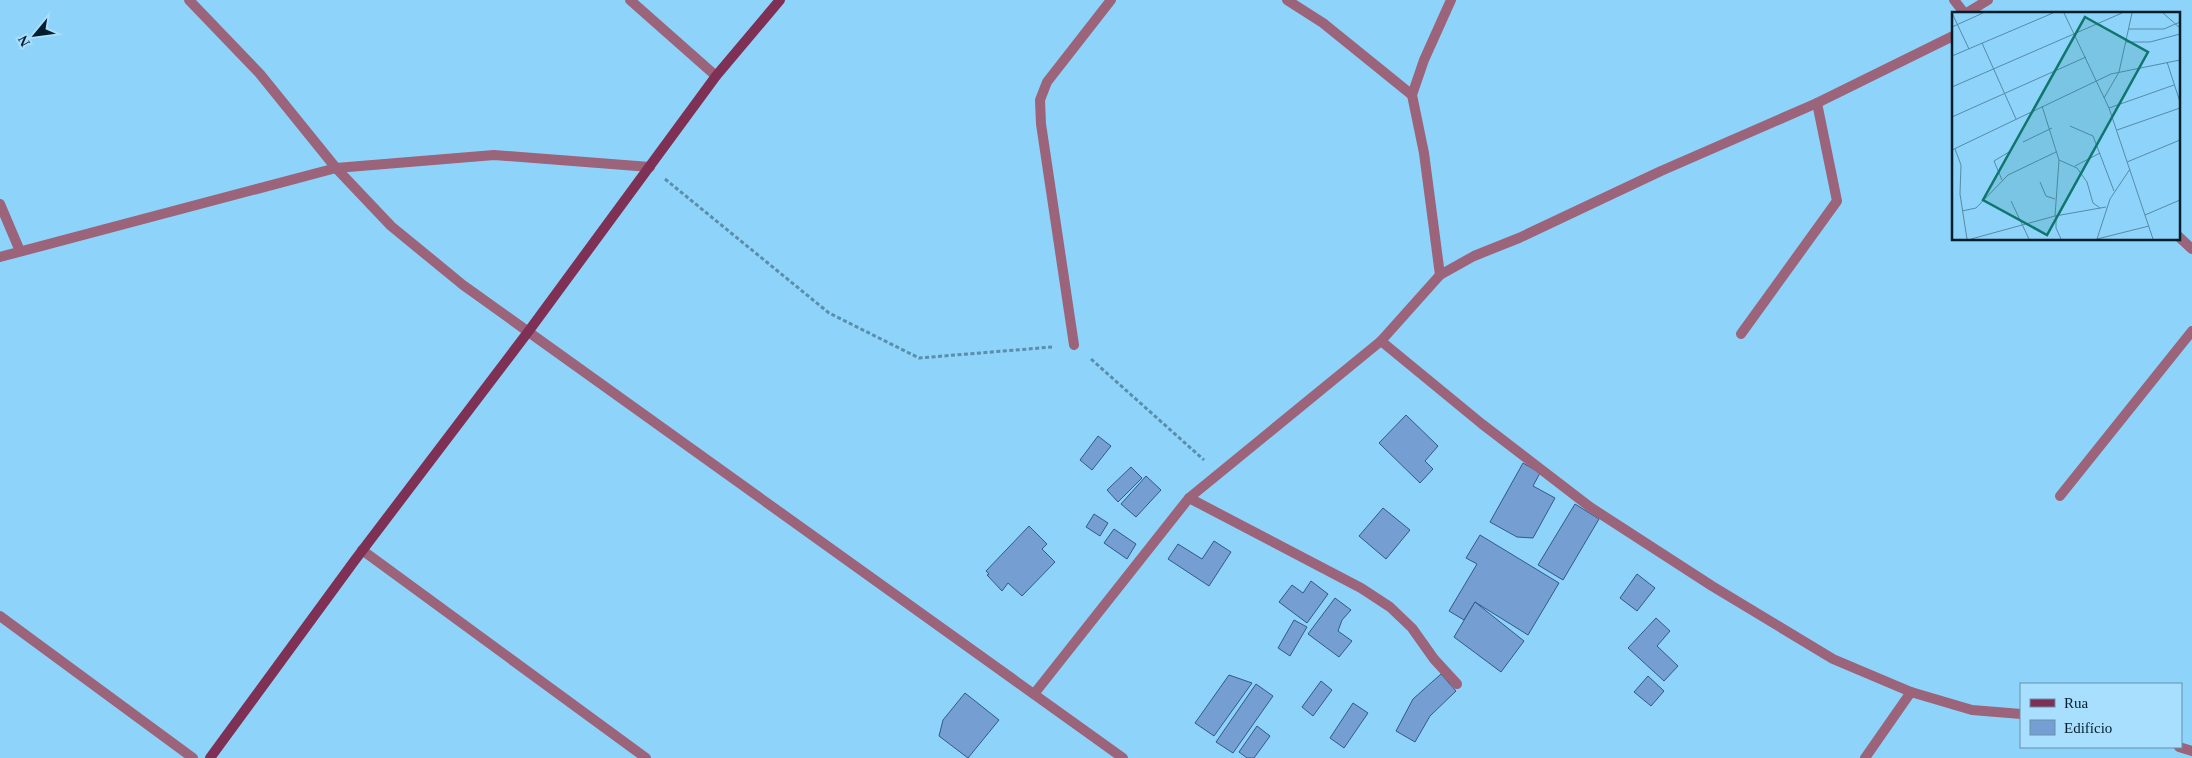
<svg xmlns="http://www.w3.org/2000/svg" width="2192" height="758" viewBox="0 0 2192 758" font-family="Georgia,serif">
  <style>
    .building { fill: #759ed2; stroke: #325987 }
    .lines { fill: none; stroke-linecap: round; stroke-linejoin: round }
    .path { stroke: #598eac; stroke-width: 3; stroke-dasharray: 4 2.5; stroke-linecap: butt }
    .street { stroke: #9b647a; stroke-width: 10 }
    .secondary { stroke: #7f3055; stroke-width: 10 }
    .inset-road { fill: none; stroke: #568ba8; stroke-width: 1 }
    .view { fill: #0f766e; fill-opacity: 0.15; stroke: #0f766e; stroke-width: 2.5 }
    .inset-edge { fill: none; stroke: #021e2c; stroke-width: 2.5 }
  </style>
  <rect width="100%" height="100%" fill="#8ed3fa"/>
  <!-- building -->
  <g class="building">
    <path d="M 1406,415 L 1438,446 L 1425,461 L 1433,469 L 1420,483 L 1379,443 Z"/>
    <path d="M 1098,436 L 1111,446 L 1092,470 L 1080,460 Z"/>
    <path d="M 1523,463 L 1540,473 L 1533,486 L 1555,498 L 1533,538 L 1517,537 L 1490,522 Z"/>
    <path d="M 1131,467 L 1142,478 L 1118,502 L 1107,490 Z"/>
    <path d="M 1146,476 L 1161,490 L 1136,517 L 1121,504 Z"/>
    <path d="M 1575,504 L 1599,519 L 1563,580 L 1538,565 Z"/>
    <path d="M 1383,508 L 1410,530 L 1386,559 L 1359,536 Z"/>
    <path d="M 1094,514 L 1108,523 L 1100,536 L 1086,527 Z"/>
    <path d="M 1029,526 L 1047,544 L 1042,549 L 1055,562 L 1022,596 L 1008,583 L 1002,591 L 987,575 L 989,574 L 986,571 Z"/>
    <path d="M 1114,529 L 1136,544 L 1127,559 L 1104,543 Z"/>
    <path d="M 1480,535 L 1559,583 L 1528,635 L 1475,602 L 1464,620 L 1449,611 L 1477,564 L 1466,558 Z"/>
    <path d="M 1214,541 L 1231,552 L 1209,586 L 1168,559 L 1178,544 L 1202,559 Z"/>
    <path d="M 1637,574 L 1655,588 L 1637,611 L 1620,598 Z"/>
    <path d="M 1311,581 L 1328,594 L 1307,623 L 1279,602 L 1292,585 L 1303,593 Z"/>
    <path d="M 1335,598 L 1351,610 L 1342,620 L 1338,631 L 1352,641 L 1339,657 L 1308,634 Z"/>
    <path d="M 1475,602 L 1524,641 L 1501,672 L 1454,637 Z"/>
    <path d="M 1656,618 L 1670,631 L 1657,646 L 1678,666 L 1664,681 L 1628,648 Z"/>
    <path d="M 1294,620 L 1307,627 L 1290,656 L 1278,648 Z"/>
    <path d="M 1441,674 L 1456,691 L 1430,716 L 1415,742 L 1396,731 L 1413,699 Z"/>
    <path d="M 1229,675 L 1252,683 L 1214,736 L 1195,723 Z"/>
    <path d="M 1648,676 L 1664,691 L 1651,706 L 1634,692 Z"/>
    <path d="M 1321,681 L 1332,690 L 1313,716 L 1302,707 Z"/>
    <path d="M 1256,684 L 1273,696 L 1233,753 L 1216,742 Z"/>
    <path d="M 965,693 L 999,720 L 968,758 L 939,736 L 943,720 Z"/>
    <path d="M 1353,703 L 1368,713 L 1344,748 L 1330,738 Z"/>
    <path d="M 1257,726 L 1270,736 L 1254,758 L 1247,758 L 1239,752 Z"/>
  </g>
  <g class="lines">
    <!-- path -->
    <g class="path">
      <path d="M 665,179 L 829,313 L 919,358 L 1052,347"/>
      <path d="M 1091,359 L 1204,460"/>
    </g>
    <!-- street -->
    <g class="street">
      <path d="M 189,0 L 260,74 L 336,168 L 391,226 L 463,285 L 1123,758"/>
      <path d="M 630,0 L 716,76"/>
      <path d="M 1287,0 L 1323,23 L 1412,95"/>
      <path d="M 1954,0 L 1965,14"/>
      <path d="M 1965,14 L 1988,0"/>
      <path d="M 0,204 L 20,251"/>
      <path d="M 2178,236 L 2192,249"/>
      <path d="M 0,257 L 336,168 L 494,155 L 650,167"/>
      <path d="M 1440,275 L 1424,153 L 1412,95 L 1424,60 L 1451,0"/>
      <path d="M 1741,334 L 1837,201 L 1817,103"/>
      <path d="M 1381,341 L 1482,424 L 1590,507 L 1712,586 L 1833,659 L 1911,692 L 1972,710 L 2021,714"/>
      <path d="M 1074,345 L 1041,124 L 1040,100 L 1047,82 L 1111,0"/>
      <path d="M 2060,496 L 2192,331"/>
      <path d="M 1189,498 L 1361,588 L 1390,607 L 1412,628 L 1434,659 L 1457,684"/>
      <path d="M 362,550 L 646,758"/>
      <path d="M 0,616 L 193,758"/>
      <path d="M 1034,694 L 1189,498 L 1381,341 L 1440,275 L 1474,256 L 1519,238 L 1661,171 L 1817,103 L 1953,36"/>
      <path d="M 2179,747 L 2192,751"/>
      <path d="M 1865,758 L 1911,692"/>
    </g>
    <!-- secondary -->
    <path class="secondary" d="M 210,758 L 355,560 L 528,332 L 716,76 L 780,0"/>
  </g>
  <!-- overview -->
  <g transform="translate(1952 12)">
    <rect width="228" height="228" fill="#8ed3fa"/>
    <path class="inset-road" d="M 0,1 L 17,37M 112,1 L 157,96 L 201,227M 211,1 L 228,16M 0,15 L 31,1M 177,17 L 212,17 L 228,10M 174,30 L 198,30 L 228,22M 30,31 L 64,107M 0,44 L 101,1M 215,50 L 228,90M 0,75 L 170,1M 152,86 L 167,60 L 180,1M 90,94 L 107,148 L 103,204M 157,96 L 222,73M 0,105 L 134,45M 118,114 L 141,124 L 162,179M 165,118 L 228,96M 71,130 L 100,116M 3,137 L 9,153 L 8,182 L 15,227M 0,138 L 159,62 L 228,48M 107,148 L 125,156 L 135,170 L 141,191 L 148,196M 175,150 L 228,128M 123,154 L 148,141M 50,168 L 42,149 L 57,140M 88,170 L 94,184 L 103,187M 59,189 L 77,227M 10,199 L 24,196 L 56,163 L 104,140M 193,203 L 228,188M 104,204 L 104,216 L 109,227M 19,227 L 103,204 L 154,195M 145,227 L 158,187 L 178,157M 145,227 L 197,214"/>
    <path class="view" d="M 133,5 L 196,40 L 95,223 L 31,188 Z"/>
    <rect width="228" height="228" class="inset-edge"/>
  </g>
  <!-- legend -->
  <rect x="2020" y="683" width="162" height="65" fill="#a8defe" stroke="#6691aa"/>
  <rect x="2030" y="699" width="25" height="8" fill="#7f3055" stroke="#6691aa"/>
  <text x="2064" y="708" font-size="15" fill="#021e2c">Rua</text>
  <rect x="2030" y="720" width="25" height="15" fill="#759ed2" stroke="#6691aa"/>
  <text x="2064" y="733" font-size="15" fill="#021e2c">Edifício</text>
  <!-- north arrow -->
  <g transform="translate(35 35) rotate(241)" stroke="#a8defe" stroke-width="4" paint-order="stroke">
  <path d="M0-4L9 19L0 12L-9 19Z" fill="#021e2c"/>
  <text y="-8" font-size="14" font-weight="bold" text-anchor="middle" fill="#021e2c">N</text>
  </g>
</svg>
